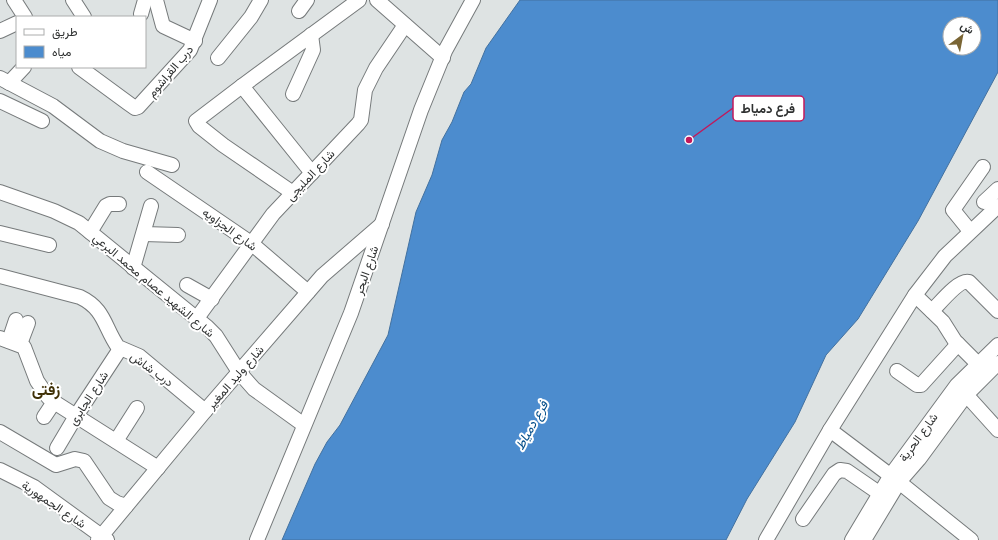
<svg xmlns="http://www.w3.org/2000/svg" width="998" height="540" viewBox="0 0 998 540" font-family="Inter,Vazirmatn,sans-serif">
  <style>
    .water { fill: #4c8cce; stroke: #43719f; fill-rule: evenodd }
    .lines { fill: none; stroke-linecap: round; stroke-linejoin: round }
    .minor-casing { stroke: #767a7b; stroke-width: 16 }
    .minor { stroke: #fff; stroke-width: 14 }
    .labels { text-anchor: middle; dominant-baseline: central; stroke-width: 4; stroke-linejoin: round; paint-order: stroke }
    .street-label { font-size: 12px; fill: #2f3131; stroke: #fff }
    .water-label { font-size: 13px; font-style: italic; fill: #014c89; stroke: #fff }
    .district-label { font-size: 16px; font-weight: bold; fill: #403107; stroke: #fff }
    .leader { fill: none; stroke: #c2185b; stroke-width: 1.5 }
    .callout-dot { fill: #c2185b; stroke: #fff; stroke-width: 1.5 }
    .callout { fill: #fff; stroke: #c2185b; stroke-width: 1.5 }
    .callout-label { font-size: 13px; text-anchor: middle; font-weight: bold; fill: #2f3131 }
  </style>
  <rect width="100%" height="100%" fill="#dee3e3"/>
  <!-- water -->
  <path class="water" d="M 520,0 L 998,0 L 998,72 L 918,221 L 858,319 L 826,355 L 795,422 L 747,499 L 726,540 L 282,540 L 315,464 L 327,442 L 340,425 L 388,335 L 416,212 L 432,175 L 442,140 L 452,122 L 464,92 L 471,84 L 486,48 ZM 950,24 L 974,24 L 974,48 L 950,48 Z"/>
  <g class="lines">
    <defs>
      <g id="minor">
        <path d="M 14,0 L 25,17"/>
        <path d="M 73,0 L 84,17"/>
        <path d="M 156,0 L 163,26 L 195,41"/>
        <path d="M 377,0 L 443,58"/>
        <path d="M 299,11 L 307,0"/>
        <path d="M 141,14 L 145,0"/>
        <path d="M 0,31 L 17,23"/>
        <path d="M 218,58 L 251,17 L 261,0"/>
        <path d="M 79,67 L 128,103 L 135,108 L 138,107 L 190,50 L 210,0"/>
        <path d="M 0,78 L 53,106 L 100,141 L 123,151 L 172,165"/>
        <path d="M 9,83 L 24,67"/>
        <path d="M 242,86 L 312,173"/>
        <path d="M 293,94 L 313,50 L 311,35"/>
        <path d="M 0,101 L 42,121"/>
        <path d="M 147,172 L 251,243 L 308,292"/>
        <path d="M 0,192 L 54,211 L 79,223 L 207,327 L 216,336 L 239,372 L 254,389 L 304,425"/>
        <path d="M 293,193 L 223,145 L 199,126 L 196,121 L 242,86 L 359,0"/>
        <path d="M 984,202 L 998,189"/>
        <path d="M 970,231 L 953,210 L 983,167"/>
        <path d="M 90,232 L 106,206 L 110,204 L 119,204"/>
        <path d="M 0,233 L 49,245"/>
        <path d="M 144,234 L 178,235"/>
        <path d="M 133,268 L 151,206"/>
        <path d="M 0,276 L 80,297 C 105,309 104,327 118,347 L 139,356 L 205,411"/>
        <path d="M 187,285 L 212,299"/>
        <path d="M 915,295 L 943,322 L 955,341 L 978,364"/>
        <path d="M 932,311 C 940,303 959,279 969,282 L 998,311"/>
        <path d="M 197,318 L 273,214 L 358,124 L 361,120 L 365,90 L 376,68 L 405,25"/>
        <path d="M 0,338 L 24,347 L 37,381 L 48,397 L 54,402 L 158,468"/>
        <path d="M 9,341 L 16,320"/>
        <path d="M 20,344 L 28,323"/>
        <path d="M 897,371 L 917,385 L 921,385 L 958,344"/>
        <path d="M 961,389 L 998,430"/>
        <path d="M 44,417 L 54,402"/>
        <path d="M 830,430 L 899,482 L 971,540"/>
        <path d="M 0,432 L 56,465 L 75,459 L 84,461 L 109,498 L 117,503 L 126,506"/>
        <path d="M 116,441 L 137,408"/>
        <path d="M 57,448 L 76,416 L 120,349"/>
        <path d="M 0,470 L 34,487 L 107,540"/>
        <path d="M 803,519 L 834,474 L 840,470 L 847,471 L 879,493"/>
        <path d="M 98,540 L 205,411 L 322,276 L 382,224"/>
        <path d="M 257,540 L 351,313 L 421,110 L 445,51 L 473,0"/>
        <path d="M 766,540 L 830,430 L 915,295 L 945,256 L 998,206"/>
        <path d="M 852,540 L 891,475 L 957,385 L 998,345"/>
        <path d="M 864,540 L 899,482 L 919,459 L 966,395 L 998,363"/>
      </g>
    </defs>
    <!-- minor casing -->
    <use href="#minor" class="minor-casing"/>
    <!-- minor -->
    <use href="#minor" class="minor"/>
  </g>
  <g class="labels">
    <!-- street labels -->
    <g class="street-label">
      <text transform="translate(170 71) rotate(-50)">درب القراشوم</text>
      <text transform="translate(310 175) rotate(-47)">شارع المليجى</text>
      <text transform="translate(230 229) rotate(36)">شارع الجزاويه</text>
      <text transform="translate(366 270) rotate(-71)">شارع البحر</text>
      <text transform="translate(154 285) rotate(40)">شارع الشهيد عصام محمد البرعي</text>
      <text transform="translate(152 369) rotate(36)">درب شاش</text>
      <text transform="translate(235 377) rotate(-49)">شارع وليد المغير</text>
      <text transform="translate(88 398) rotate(-57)">شارع الجابرى</text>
      <text transform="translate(918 437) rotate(-54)">شارع الحرية</text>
      <text transform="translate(54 504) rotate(34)">شارع الجمهورية</text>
    </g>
    <!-- water labels -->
    <g class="water-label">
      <text transform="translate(531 425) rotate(-61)">فرع دمياط</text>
    </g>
    <!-- district labels -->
    <g class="district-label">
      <text x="46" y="389">زفتى</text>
    </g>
  </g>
  <!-- callouts -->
  <path class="leader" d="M689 140L733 108"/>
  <circle class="callout-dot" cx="689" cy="140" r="4"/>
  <rect class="callout" x="733" y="96" width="71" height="25" rx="4"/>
  <g class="callout-label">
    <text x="768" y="113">فرع دمياط</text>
  </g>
  <!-- legend -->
  <rect x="16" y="16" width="130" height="52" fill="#ffffff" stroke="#acadad"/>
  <rect x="24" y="29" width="20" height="6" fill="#ffffff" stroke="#acadad"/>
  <text x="52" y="36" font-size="12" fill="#2f3131">طريق</text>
  <rect x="24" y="46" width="20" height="12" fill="#4c8cce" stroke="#acadad"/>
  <text x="52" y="56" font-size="12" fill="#2f3131">مياه</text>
  <!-- north arrow -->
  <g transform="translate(962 36) rotate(32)"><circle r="19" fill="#ffffff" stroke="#acadad"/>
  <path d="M0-3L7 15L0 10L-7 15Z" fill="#7a6534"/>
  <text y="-6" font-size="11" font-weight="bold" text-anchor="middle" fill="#2f3131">ش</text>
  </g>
</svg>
